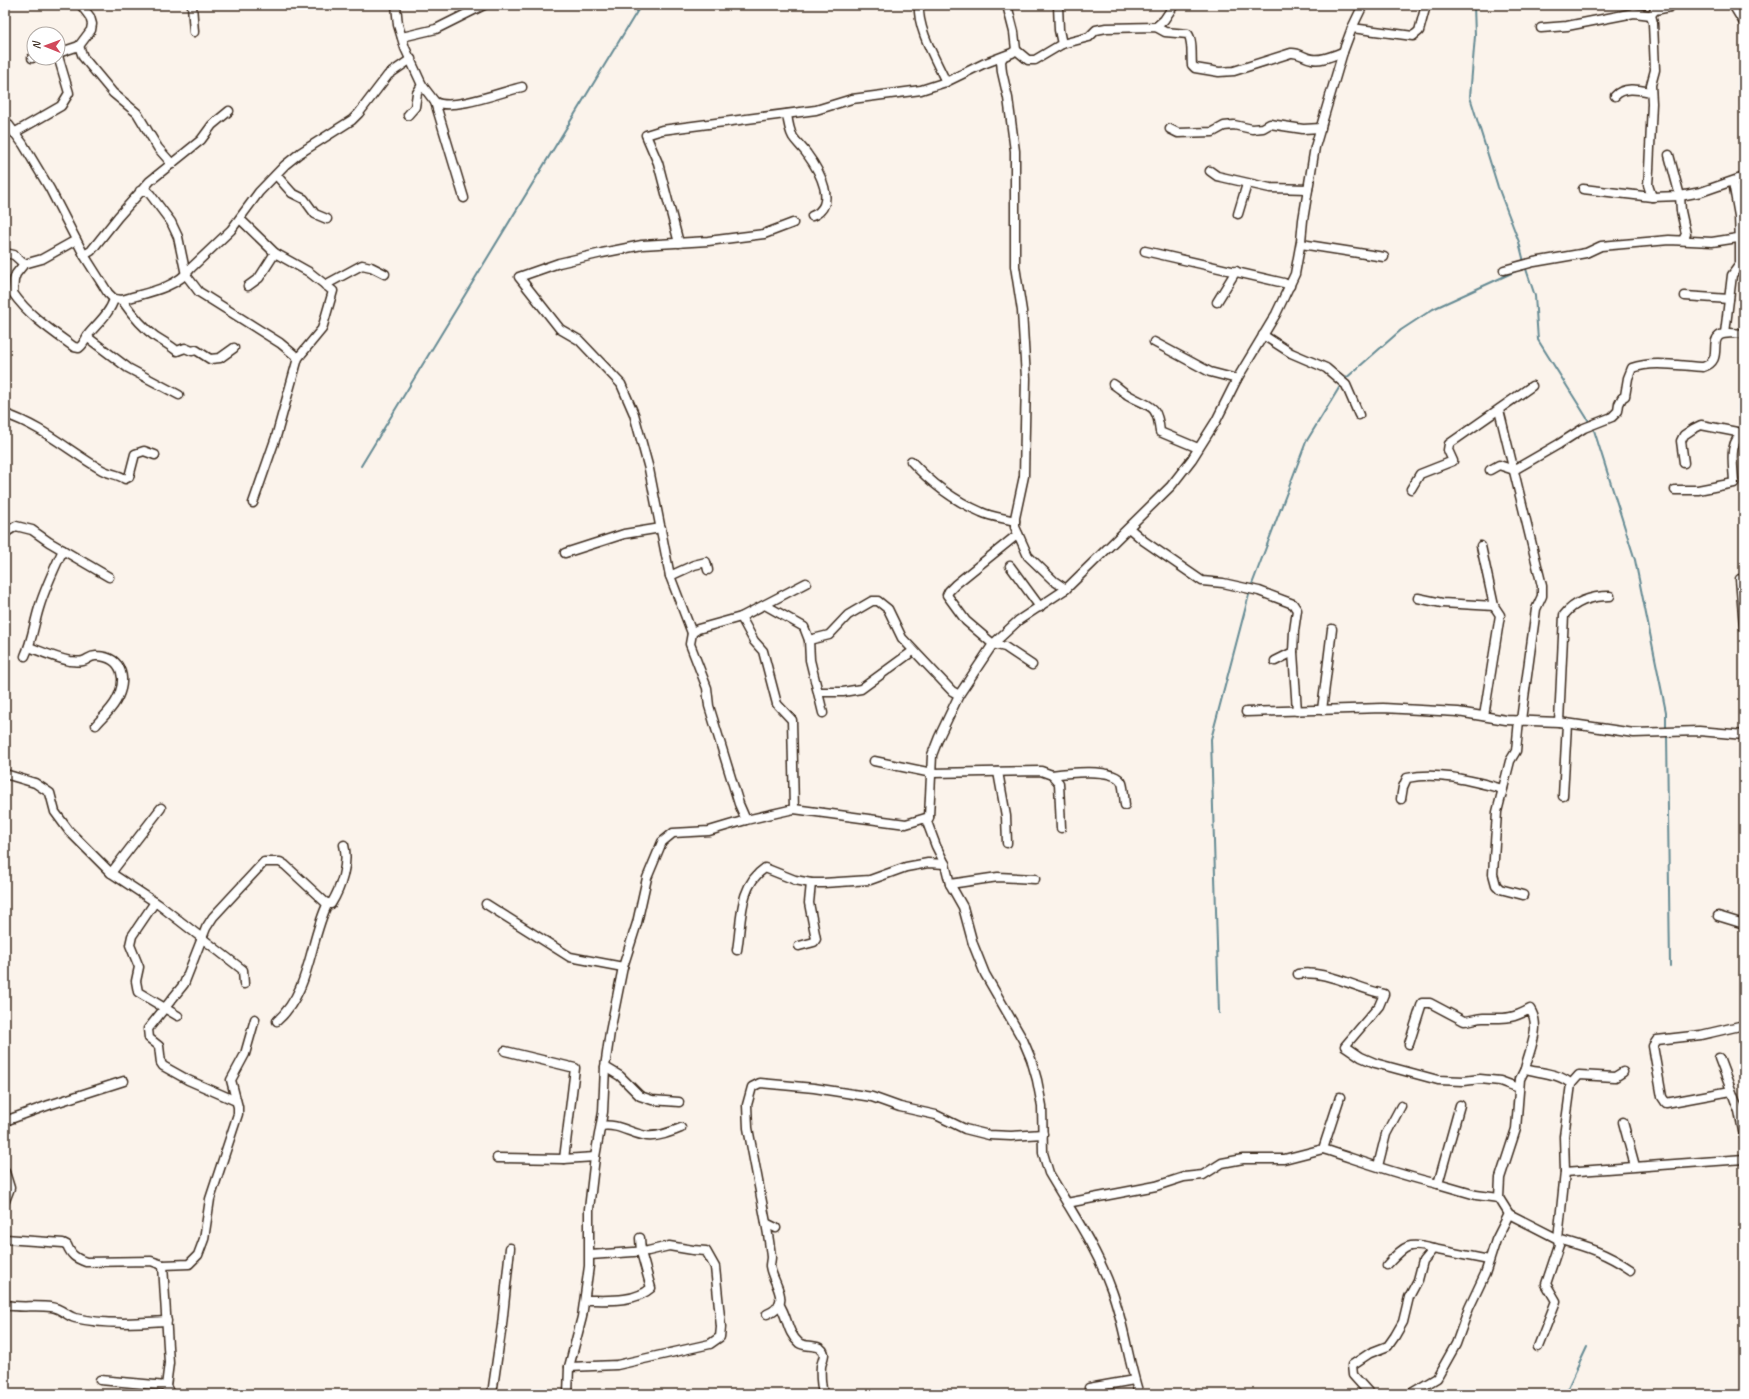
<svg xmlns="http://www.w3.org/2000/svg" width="1749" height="1399" viewBox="0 0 1749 1399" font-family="Caveat,sans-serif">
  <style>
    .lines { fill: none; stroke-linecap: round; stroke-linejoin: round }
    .stream { stroke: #668b94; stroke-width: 2 }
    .minor-casing { stroke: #3b2a1e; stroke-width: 11 }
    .minor { stroke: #fff; stroke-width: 8 }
  </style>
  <rect width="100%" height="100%" fill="#fbf3eb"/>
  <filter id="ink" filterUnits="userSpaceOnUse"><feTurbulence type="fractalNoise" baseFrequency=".025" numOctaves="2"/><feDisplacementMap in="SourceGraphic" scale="8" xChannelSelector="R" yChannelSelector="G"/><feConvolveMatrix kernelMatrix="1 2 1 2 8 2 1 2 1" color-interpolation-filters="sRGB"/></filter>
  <g filter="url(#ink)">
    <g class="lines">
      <!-- stream -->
      <g class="stream">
        <path d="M 1474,5 L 1475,36 L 1470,97 L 1498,187 L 1519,242 L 1524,262"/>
        <path d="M 1525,266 L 1535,296 L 1538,340 L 1590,423"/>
        <path d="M 1344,380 L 1401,330 L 1433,309 L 1516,271"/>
        <path d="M 1593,427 L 1635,560 L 1666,712 L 1666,730"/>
        <path d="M 361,466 L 641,5"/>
        <path d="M 1251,587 L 1306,442 L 1342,383"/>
        <path d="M 1667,735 L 1670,966"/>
        <path d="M 1219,1013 L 1211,739 L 1250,591"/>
        <path d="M 1565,1394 L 1587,1347"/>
      </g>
      <defs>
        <g id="minor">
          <path d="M 192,5 L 194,32"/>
          <path d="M 396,5 L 398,25 L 405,48 L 422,85 L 435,102 L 464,198"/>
          <path d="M 919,5 C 917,29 936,60 946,82"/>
          <path d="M 1058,5 L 1059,30 L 1062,44"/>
          <path d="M 1733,5 L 1744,23"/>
          <path d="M 1670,7 L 1655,10 L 1651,15 L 1653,23 L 1655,70 L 1651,85 L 1652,103 L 1649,170 L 1648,185 L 1652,197 L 1680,196 L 1701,192 L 1744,177"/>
          <path d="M 1156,27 L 1164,20 L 1174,5"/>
          <path d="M 1352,28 L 1413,36 L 1419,31 L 1426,5"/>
          <path d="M 1541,28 L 1567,26 L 1634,13 L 1651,15"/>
          <path d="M 402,37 L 436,29 L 484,5"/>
          <path d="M 79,46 L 83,57 L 113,93 L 137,113 L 158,148 L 172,164"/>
          <path d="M 1016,50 L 1028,60 L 1035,60 L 1062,44 L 1089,37 L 1096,30 L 1106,28 L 1156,27 L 1165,32 L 1188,34 C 1193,41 1191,56 1192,65 L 1195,68 L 1219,72 L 1234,71 L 1291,53 C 1299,52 1304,58 1312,59 C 1322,61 1334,55 1343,52"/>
          <path d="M 58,53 L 79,46 L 91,30 L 92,24 L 90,17 L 81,5"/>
          <path d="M 1003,57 L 1001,61 L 1002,72 L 1008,98 L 1015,151 L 1015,266 L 1022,311 L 1026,378 L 1024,476 L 1015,518 L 1015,527 L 1028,556 L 1054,581 L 1066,589"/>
          <path d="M 32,58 L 34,57"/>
          <path d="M 1615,96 C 1624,86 1640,90 1651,92"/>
          <path d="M 435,102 C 454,111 501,92 522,87"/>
          <path d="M 787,114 C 788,122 789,130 793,137 C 797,143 803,148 807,154 C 819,170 839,206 812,216"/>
          <path d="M 408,115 L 415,107 L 417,93 L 422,85"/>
          <path d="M 5,120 L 23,144 L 50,189 L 84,255 L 108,293 L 114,299 L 122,300 C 144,293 176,289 191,268 L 231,230 L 259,192 L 285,165 L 300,153 L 352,120 L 359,113 L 388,75 L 411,59"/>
          <path d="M 1170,129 L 1178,133 L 1213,132 L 1224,126 L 1234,125 L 1252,129 L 1263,128 L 1270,124 L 1303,129 L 1321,128"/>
          <path d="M 14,133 L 61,106 L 69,93 L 58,56"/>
          <path d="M 1669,155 L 1680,196 L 1681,211 L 1686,234 L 1683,240"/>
          <path d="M 1210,171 L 1217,176 L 1270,188 L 1308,189"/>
          <path d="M 276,175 L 292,193 L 304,199 L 315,214 L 327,219"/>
          <path d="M 1583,189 L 1652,197"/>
          <path d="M 140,191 L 147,191 L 150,194 L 171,222 L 178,237 L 186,275 L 199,292 L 280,343 L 298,358"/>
          <path d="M 1238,214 L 1247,184"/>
          <path d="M 240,219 L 275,253 L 309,272 L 333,291 L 322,329 L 298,358 L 276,437 L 253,503"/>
          <path d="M 76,240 L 42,259 L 24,264 L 16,274 L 14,280 L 13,293 C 28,315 52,331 74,347 L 79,348 C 84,344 85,340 88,335 C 97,324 110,313 114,299"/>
          <path d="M 679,243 L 658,163 L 646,135 L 662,130 L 816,110 L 852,99 L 921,90 L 946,82 L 983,64 L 1012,53 L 1016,50 L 1014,32 L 1007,5"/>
          <path d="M 1301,244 L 1384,257"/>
          <path d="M 1145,251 L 1284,283 L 1290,286"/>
          <path d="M 5,253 L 14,255 L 24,264"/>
          <path d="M 84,255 L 91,251 L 118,217 L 150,181 L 201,140 L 212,125 L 229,111"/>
          <path d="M 1504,270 L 1534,262 L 1586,253 L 1601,246 L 1669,240 L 1712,242 L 1744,237"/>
          <path d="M 325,285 L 362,265 L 371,267 L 385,274"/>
          <path d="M 248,286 L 259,278 L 275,253"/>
          <path d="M 1685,296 L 1729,299"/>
          <path d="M 122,300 C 131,313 143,328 156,337 C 164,342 170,345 177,351 L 185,348 L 192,351 L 196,350 L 210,359 L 220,358 L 234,348"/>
          <path d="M 1217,302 L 1236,271"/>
          <path d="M 1725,333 L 1732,275 L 1740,264 L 1740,242 L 1739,216 L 1733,182"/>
          <path d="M 1263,335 L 1291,353 L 1326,368 L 1346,385 L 1359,415"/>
          <path d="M 87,337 L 128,368 L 179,395"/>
          <path d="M 1154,342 L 1210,372 L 1237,379"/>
          <path d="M 1113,384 C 1118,387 1123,392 1128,395 C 1150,408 1157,402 1160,432 L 1198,448"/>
          <path d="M 1499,410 L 1542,586 L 1542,596 L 1536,609 L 1521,720"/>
          <path d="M 5,414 C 42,426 69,451 102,470 C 109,474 118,474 125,479 L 129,477 L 135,454 L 144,451 L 155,455"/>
          <path d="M 911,461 C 930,482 955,501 981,512 C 991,517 1004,518 1015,521"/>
          <path d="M 1684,463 L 1681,441 L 1684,435 L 1693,429 L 1701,425 L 1742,433"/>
          <path d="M 1490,470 L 1499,465 L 1514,470 L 1559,444 L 1584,428 L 1612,417 L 1618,411 L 1619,404 L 1622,398 L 1625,396 L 1628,378 L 1632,368 C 1653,360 1681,366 1703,367 C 1723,361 1710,343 1719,336 C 1725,331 1737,334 1744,334"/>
          <path d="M 1411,489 L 1420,474 L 1453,461 L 1448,450 L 1449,444 L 1532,386"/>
          <path d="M 1675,490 L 1698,490 L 1734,483 C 1734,468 1727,441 1744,433"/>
          <path d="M 1129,528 L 1144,541 L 1202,581 L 1223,583 L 1259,591 L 1293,604 L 1297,610 L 1294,631 L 1293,652 L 1275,661"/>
          <path d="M 5,533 L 16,526 L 32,530 L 49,542 L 109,577"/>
          <path d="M 1018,534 L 956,584 L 949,591 L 947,595 L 966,621 L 993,644 L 1005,647 L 1032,665"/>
          <path d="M 1481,546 L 1494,606 L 1500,615 L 1484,716"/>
          <path d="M 565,553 L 624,534 L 661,528"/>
          <path d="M 1010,566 L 1040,607"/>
          <path d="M 670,576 L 694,565 L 706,562 L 708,570"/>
          <path d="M 1740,579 L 1744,627"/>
          <path d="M 1418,598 L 1442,603 L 1494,606"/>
          <path d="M 765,605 L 804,627 L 809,640 L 810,660 L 823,713"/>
          <path d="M 741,617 L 754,641 L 763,651 L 777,704 L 792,720 L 794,809"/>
          <path d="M 692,633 L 670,576 L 649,469 L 634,414 L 621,384 L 579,340 L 560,329 L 519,277 L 559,263 L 602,253 L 642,245 L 708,241 L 764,234 L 793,223"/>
          <path d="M 809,640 L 829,635 L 848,615 L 872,601 L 878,601 L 888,609 L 902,638 L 952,691 L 959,695"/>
          <path d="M 29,647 C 42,652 56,658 70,661 C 73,661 80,662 83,661 C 88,660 90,655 97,656 C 124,657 127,681 116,701 C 111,710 103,717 96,725"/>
          <path d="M 1293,652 L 1297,711"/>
          <path d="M 25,656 C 32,641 34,624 39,608 C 45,588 54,569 63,550"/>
          <path d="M 818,692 L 843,692 L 861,689 L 913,651"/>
          <path d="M 1322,710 L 1332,629"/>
          <path d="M 1246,712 L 1383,708 L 1458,712 L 1506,720 L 1559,722 L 1634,733 L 1699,731 L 1744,735"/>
          <path d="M 1519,720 L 1516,751 L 1510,761 L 1497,812 L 1493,874 L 1496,885 L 1500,889 L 1523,895"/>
          <path d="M 1559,722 L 1564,615 C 1576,600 1592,596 1610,596"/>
          <path d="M 874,761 L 932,773 L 1041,771 L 1052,775 L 1059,783 L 1061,828"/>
          <path d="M 998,772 L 1006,816 L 1007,843"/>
          <path d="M 5,774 L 35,783 L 50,793 L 55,812 L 69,831 L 111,873 L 158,904 L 243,970 L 244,984"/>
          <path d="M 1052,775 C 1066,773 1115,767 1122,783 C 1124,789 1124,798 1125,805"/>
          <path d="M 1563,796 L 1567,724"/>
          <path d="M 1401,799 L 1403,787 L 1407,778 C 1439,771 1472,781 1503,789"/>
          <path d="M 746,820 L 739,804 L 709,706 L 707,688 L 690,644 L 692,633 L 698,629 L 741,617 L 806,583"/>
          <path d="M 111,873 L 161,808"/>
          <path d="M 950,884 L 998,877 L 1035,879"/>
          <path d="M 155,902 L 132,936 L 130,945 L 139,967 L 136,981 L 138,992 L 178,1016"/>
          <path d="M 486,904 L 570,957 L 623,967"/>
          <path d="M 1718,916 L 1744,924"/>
          <path d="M 799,946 L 814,942 L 816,939 L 809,903 L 811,883"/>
          <path d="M 737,950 C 742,922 738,886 765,868 L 795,880 L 811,883 L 823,883 L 870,880 L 906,867 L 928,863 L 945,864"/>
          <path d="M 1298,974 C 1324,969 1358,989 1384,994 L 1379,1006 L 1345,1046 L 1361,1057 L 1375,1063 L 1438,1080 L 1464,1081 L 1480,1079 L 1500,1081 L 1519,1088"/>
          <path d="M 277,1021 C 311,991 309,941 328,903"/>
          <path d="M 1409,1044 L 1422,1003 L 1430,1003 L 1464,1021 C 1471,1021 1476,1018 1483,1018 C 1504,1018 1510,1020 1530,1009 C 1542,1027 1529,1050 1525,1069"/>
          <path d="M 505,1051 L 575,1068 L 564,1159 L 595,1157"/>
          <path d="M 1719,1058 L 1739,1111 L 1744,1136"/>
          <path d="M 605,1067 L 620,1076 L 640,1096 L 652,1100 L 679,1102"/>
          <path d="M 1731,1091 L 1666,1103 L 1662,1097 L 1653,1046 L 1657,1040 L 1701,1035 L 1744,1025"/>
          <path d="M 1340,1097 L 1323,1149 C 1361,1161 1399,1175 1438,1184"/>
          <path d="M 236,1101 L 188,1080 L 163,1066 L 161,1063 L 159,1046 L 149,1038 L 148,1029 L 184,984 L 206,928 L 213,917 L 264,862 L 280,862 L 285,865 L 326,903 L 331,904 C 341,888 349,863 344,845"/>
          <path d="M 1460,1105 L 1438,1184 L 1476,1195 L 1499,1198"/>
          <path d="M 5,1121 L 49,1105 L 124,1081"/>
          <path d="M 1623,1122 L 1635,1166"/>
          <path d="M 601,1126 C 618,1123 631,1134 647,1136 C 659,1137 671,1132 681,1128"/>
          <path d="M 497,1158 L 564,1159"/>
          <path d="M 1378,1166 L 1386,1134 L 1401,1106"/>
          <path d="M 5,1172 L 10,1188 L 5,1201"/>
          <path d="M 1565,1172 L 1744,1159"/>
          <path d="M 1067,1203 L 1156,1186 L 1184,1177 L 1203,1175 L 1222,1163 L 1243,1159 L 1284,1159 L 1323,1149"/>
          <path d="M 1509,1214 L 1499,1198 L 1500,1178 L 1516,1129 L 1520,1079 L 1525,1069 C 1540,1073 1559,1073 1571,1084"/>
          <path d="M 766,1223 C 768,1234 770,1246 771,1257 C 771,1260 770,1263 770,1266 C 772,1283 794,1303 767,1314"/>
          <path d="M 776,1228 L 766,1223 L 748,1128 L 747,1105 L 752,1087 L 760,1083 L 814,1088 L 872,1097 L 900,1107 L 936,1115 L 965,1129 L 989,1135 L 1011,1136 L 1043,1134"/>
          <path d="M 5,1239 L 63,1243 L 67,1245 C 71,1255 75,1258 86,1262 L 151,1261 L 163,1265 L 169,1363 L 166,1386 L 170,1394"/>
          <path d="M 163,1265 L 189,1264 L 198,1255 L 204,1239 L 210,1199 L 238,1114 L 238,1107 L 231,1080 L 245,1054 L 255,1019"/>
          <path d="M 1387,1265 C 1404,1247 1407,1241 1433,1249"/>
          <path d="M 585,1300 C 606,1300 634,1303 651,1288 L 641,1252 L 640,1238"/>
          <path d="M 779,1304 C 788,1317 787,1333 799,1343 C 806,1348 822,1343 824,1354 C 824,1357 822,1362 821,1366 C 820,1376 821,1384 823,1394"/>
          <path d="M 5,1305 C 20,1308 35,1305 51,1307 C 61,1308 67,1316 75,1318 C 106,1325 136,1323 167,1321"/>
          <path d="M 1538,1347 L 1556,1301 L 1546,1284 L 1559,1245 L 1558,1239 C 1587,1247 1606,1253 1631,1270"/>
          <path d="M 569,1367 L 617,1365 L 710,1344 L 720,1337 L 721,1327 L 715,1267 L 706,1251 L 693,1250 L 669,1246 L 648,1251 L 590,1255"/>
          <path d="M 100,1380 L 166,1386"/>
          <path d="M 1089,1388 L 1134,1380"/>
          <path d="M 233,1393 L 233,1394"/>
          <path d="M 492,1394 L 502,1325 L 510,1248"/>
          <path d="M 568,1394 L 569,1367 L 582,1317 L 589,1266 L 589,1209 L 595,1157 L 603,1112 L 605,1067 L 610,1032 L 623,967 L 637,923 L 647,878 L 662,842 L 673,833 L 709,831 L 746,820 L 794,809 L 906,824 L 929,817"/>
          <path d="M 1139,1394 C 1128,1360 1124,1324 1112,1291 C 1097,1249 1072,1212 1049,1173 L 1043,1153 L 1042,1106 L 1037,1080 L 1031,1059 L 1023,1040 L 985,974 L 973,944 L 963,907 L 950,884 L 945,864 L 936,846 L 927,822 L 929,817 L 932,755 L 939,737 L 959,695 L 993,644 L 1019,620 L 1066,589 L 1171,486 L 1192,459 L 1216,421 L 1237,379 L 1276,314 L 1295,274 L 1301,241 L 1303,220 L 1315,147 L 1343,52 L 1352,28 L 1363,5"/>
          <path d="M 1370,1394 L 1353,1375 L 1352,1365 L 1370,1353 L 1388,1346 L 1395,1336 L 1403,1322 L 1409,1297 L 1418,1280 L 1423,1261 L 1433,1249 L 1489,1260"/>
          <path d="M 1410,1394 L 1437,1378 L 1456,1344 L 1469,1308 L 1485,1274 L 1496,1240 L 1509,1214 L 1558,1239 L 1565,1172 L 1564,1136 L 1571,1084 L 1579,1075 L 1615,1077 L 1623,1072"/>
        </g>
      </defs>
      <!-- minor casing -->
      <use href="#minor" class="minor-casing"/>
      <!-- minor -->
      <use href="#minor" class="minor"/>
    </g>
  </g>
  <!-- margin -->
  <rect width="1749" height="1399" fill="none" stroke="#fff" stroke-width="20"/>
  <rect x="10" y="10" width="1729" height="1379" fill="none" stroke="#3b2a1e" stroke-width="1.5" filter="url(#ink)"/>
  <!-- north arrow -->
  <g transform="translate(46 46) rotate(271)"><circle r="19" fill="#ffffff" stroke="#b1aaa5"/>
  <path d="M0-3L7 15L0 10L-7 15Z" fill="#d1495b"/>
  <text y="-6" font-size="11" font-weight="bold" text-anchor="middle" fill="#3b2a1e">N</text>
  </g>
</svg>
